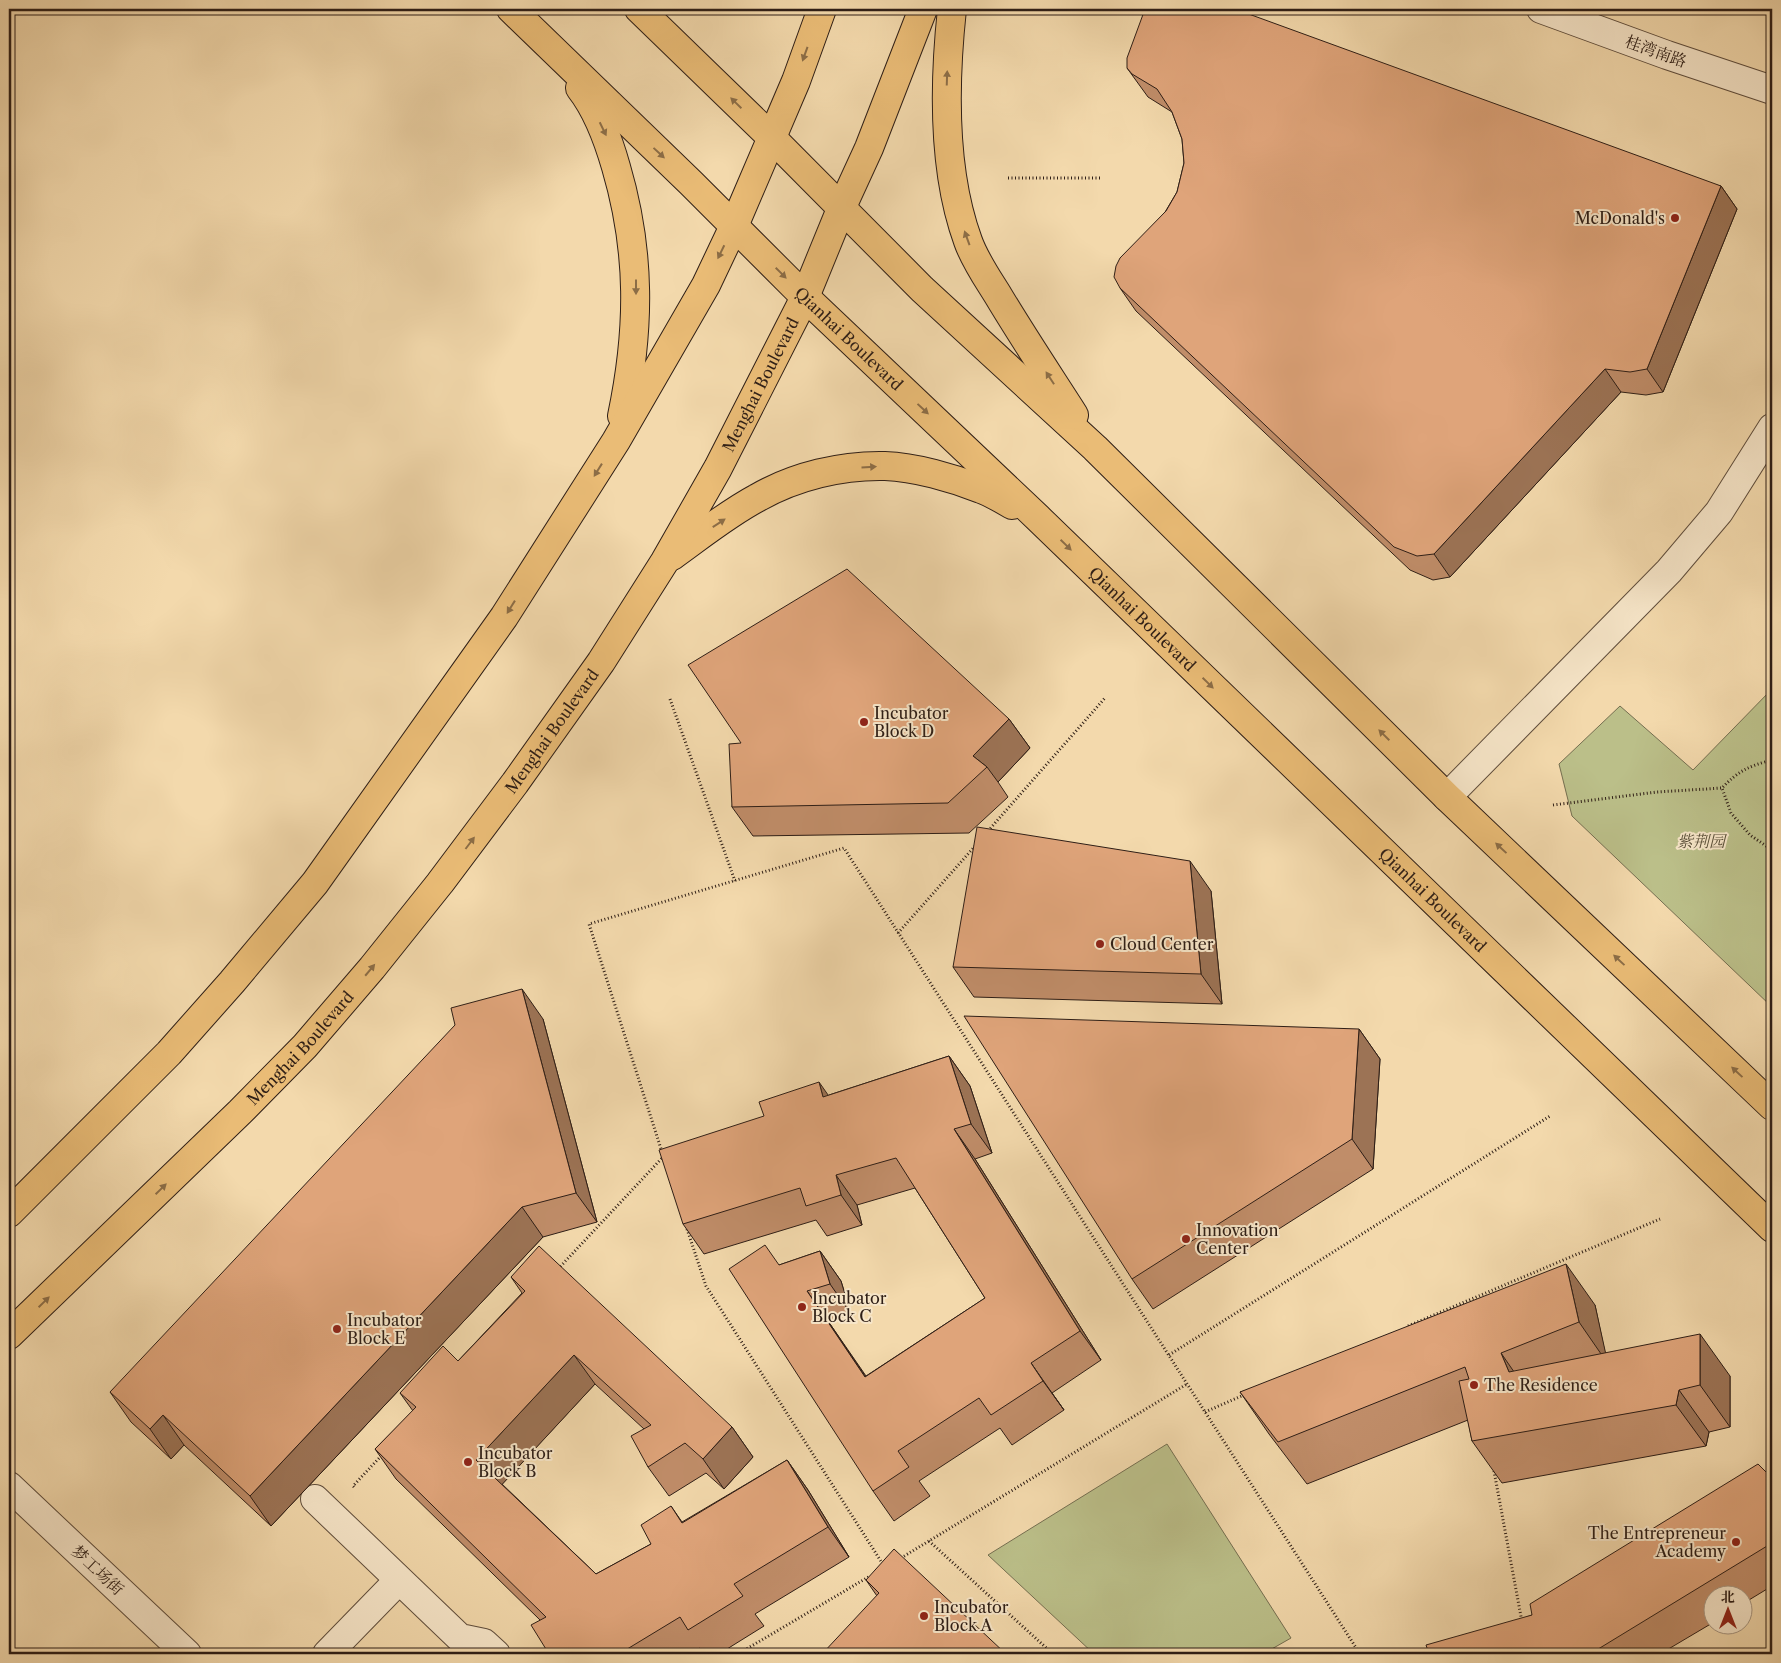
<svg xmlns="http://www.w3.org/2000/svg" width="1781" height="1663" viewBox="0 0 1781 1663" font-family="'Libre Caslon Text','Noto Serif SC',serif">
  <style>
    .green { fill: #bbbf89; stroke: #746e50 }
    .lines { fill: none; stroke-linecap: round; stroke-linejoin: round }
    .minor-casing { stroke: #5f4d3c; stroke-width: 30 }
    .major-casing { stroke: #2e1e16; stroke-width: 30 }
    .path { stroke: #2e1e16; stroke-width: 3; stroke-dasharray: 1 2.5; stroke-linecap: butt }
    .minor { stroke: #f7e6c9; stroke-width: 28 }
    .major { stroke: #eabc76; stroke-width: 28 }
    .wall { fill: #c08d69; stroke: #2e1e16 }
    .shaded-wall { fill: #9c7355; stroke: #2e1e16 }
    .building { fill: #dfa47a; stroke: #2e1e16 }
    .oneway { fill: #8c6d46 }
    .poi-dot { fill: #8f2418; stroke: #f7e6c9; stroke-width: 2 }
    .labels { text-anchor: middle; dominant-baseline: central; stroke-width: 4; stroke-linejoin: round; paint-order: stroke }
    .street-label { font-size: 16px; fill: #2e1e16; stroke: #f7e6c9 }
    .poi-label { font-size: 16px; fill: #2e1e16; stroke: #f7e6c9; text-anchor: start }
    .park-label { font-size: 16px; font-style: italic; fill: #584e38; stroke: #f7e6c9 }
  </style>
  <rect width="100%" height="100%" fill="#f3d9ac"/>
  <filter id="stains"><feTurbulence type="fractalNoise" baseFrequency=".004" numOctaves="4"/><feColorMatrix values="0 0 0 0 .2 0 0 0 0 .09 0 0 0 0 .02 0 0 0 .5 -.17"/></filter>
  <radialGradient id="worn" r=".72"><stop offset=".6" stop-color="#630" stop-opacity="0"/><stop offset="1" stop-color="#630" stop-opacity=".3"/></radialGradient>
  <!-- green -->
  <g class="green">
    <path d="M 1772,689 L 1772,1007 L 1572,816 L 1559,764 L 1620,706 L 1693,770 Z"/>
    <path d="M 1167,1444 L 1291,1638 L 1263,1654 L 1094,1654 L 988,1555 Z"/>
  </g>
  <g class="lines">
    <defs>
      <g id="minor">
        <path d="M 1541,9 L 1667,55 L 1772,90"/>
        <path d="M 1447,797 L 1669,571 L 1719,512 L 1772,428"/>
        <path d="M 9,1486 L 187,1654"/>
        <path d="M 315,1499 L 460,1638 L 484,1643 L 496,1654"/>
        <path d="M 327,1654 L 398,1581"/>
      </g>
      <g id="major">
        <path id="s1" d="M 511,9 L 691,183 L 805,297 L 1038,518 L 1772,1228"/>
        <path d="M 639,9 L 771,137 L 922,289 L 1095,448 L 1447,797 L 1772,1106"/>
        <path d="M 952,9 C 944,83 942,170 968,241 C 975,261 988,279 999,297 C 1023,337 1049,376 1074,415"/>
        <path d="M 580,88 C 598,111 608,139 616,167 C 641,252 640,330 622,416"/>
        <path d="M 672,556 C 700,536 727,514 757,498 C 795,476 842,465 885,466 C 915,467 953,478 981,489 C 992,493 1002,499 1012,505"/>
        <path d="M 9,1213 L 169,1053 L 232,982 L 315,883 L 504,617 L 616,441 L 706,285 L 734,226 L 796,81 L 822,9"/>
        <path id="s2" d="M 9,1335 L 240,1112 L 305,1046 L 372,968 L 440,883 L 515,783 L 601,662 L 665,561 L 718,468 L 805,297 L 841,209 L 869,148 L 923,9"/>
      </g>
    </defs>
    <!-- minor casing -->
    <use href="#minor" class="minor-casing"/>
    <!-- major casing -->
    <use href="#major" class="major-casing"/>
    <!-- path -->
    <g class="path">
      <path d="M 1008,178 L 1102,178"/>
      <path d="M 670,699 L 735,881"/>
      <path d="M 1772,760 C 1749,766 1738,771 1722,788 L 1731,813 L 1750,835 L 1772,850"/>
      <path d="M 1553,805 L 1657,792 L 1722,788"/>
      <path d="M 988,831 L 1105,698"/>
      <path d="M 898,933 L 976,845"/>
      <path d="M 662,1152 L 589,924 L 844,848 L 1360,1654"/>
      <path d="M 687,1229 L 706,1286 L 884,1566"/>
      <path d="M 558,1269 L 663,1157"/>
      <path d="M 1408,1326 L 1660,1219"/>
      <path d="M 1169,1355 L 1550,1116"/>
      <path d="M 1205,1412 L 1246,1394"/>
      <path d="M 1494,1471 L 1522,1622"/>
      <path d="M 354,1487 L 353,1486 L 382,1455"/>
      <path d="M 929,1541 L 1053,1654"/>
      <path d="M 901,1558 L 1187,1384"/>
      <path d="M 738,1654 L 870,1576"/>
      <path d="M 1418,1654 L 1432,1651"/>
    </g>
    <!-- minor -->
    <use href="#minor" class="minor"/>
    <!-- major -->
    <use href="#major" class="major"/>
  </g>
  <!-- wall -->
  <g class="wall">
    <path d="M 1127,68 L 1721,186 L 1737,209 L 1663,392 L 1646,395 L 1621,392 L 1450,577 L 1433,580 L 1410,570 L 1136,311 L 1120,288 L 1177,192 L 1184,163 L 1182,139 L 1172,112 L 1148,97 Z"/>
    <path d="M 1009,719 L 1030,748 L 998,782 L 1008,797 L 969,833 L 753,836 L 732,807 L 741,743 Z"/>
    <path d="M 1211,891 L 1222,1004 L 974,997 L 953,967 Z"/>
    <path d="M 543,1019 L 597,1222 L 543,1237 L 271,1526 L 184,1445 L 171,1459 L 131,1422 L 110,1392 Z"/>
    <path d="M 1359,1029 L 1380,1059 L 1373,1169 L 1153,1309 L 1132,1279 Z"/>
    <path d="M 949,1056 L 970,1086 L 992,1153 L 975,1159 L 1101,1360 L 1052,1393 L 1064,1410 L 1012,1445 L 1000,1428 L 919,1481 L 930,1496 L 894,1521 L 873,1491 L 779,1265 L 820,1251 L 841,1281 L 851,1314 L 828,1321 L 866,1376 L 985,1298 L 915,1188 L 857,1205 L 862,1225 L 827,1236 L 816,1220 L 704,1254 L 683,1224 L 829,1095 Z"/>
    <path d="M 511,1277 L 732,1427 L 753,1457 L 724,1489 L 706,1473 L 669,1496 L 648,1467 L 644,1429 L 595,1384 L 502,1484 L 596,1574 L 651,1544 L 671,1506 L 682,1522 L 787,1460 L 808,1490 L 849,1557 L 755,1614 L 764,1626 L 719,1654 L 705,1654 L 700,1648 L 690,1654 L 549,1654 L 540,1620 L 396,1479 L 375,1449 L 413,1411 L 400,1393 L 458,1361 L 522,1293 Z"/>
    <path d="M 1595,1305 L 1605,1353 L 1730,1376 L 1730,1427 L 1709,1432 L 1706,1446 L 1502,1483 L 1472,1441 L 1468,1420 L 1307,1484 L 1269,1434 L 1240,1392 Z"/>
    <path d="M 1772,1473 L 1772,1586 L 1744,1603 L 1744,1596 L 1714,1596 L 1714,1622 L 1660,1654 L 1429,1654 L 1532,1615 Z"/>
    <path d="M 866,1580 L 1006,1654 L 877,1596 Z"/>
  </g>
  <!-- shaded-wall -->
  <g class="shaded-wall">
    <path d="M 1721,186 L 1737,209 L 1663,392 L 1647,369 Z"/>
    <path d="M 1605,369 L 1621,392 L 1450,577 L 1434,554 Z"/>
    <path d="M 1009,719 L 1030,748 L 998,782 L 987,767 L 973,756 Z"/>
    <path d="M 1190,861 L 1211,891 L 1222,1004 L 1201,974 Z"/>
    <path d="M 522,989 L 543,1019 L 597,1222 L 576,1193 Z"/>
    <path d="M 1359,1029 L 1380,1059 L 1373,1169 L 1352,1139 Z"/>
    <path d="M 949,1056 L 970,1086 L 992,1153 L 971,1124 Z"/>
    <path d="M 819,1082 L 840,1112 L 823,1097 Z"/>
    <path d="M 954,1129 L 975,1159 L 1101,1360 L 1080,1331 Z"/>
    <path d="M 836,1175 L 857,1205 L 862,1225 L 841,1195 Z"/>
    <path d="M 522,1207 L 543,1237 L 271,1526 L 250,1496 Z"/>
    <path d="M 820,1251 L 841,1281 L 851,1314 L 830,1284 Z"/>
    <path d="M 1566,1264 L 1595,1305 L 1608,1364 L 1579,1322 Z"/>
    <path d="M 807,1291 L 828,1321 L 886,1407 L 865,1377 Z"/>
    <path d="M 1700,1334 L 1730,1376 L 1730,1427 L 1700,1385 Z"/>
    <path d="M 1501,1353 L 1530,1395 L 1509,1372 Z"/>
    <path d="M 574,1355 L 595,1384 L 497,1490 L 476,1460 Z"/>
    <path d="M 1031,1363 L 1052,1393 L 1064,1410 L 1043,1381 Z"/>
    <path d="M 1679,1390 L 1709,1432 L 1706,1446 L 1676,1405 Z"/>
    <path d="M 163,1415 L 184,1445 L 171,1459 L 150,1429 Z"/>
    <path d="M 732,1427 L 753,1457 L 724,1489 L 703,1459 Z"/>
    <path d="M 787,1460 L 808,1490 L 849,1557 L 828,1527 Z"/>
  </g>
  <!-- building -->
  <g class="building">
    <path d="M 1145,9 L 1235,9 L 1721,186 L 1647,369 L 1630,372 L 1605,369 L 1434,554 L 1417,556 L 1394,547 L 1120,288 L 1114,277 L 1116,266 L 1120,258 L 1166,211 L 1177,192 L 1184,163 L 1182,139 L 1172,112 L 1157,89 L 1132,74 L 1127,68 L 1127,58 Z"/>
    <path d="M 847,569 L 1009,719 L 973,756 L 987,767 L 948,803 L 732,807 L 729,744 L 741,743 L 688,665 Z"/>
    <path d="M 977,827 L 1190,861 L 1201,974 L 953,967 Z"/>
    <path d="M 522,989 L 576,1193 L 522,1207 L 250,1496 L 163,1415 L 150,1429 L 110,1392 L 455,1025 L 451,1008 Z"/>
    <path d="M 964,1016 L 1359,1029 L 1352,1139 L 1132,1279 Z"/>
    <path d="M 949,1056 L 971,1124 L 954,1129 L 1080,1331 L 1031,1363 L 1043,1381 L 991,1415 L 979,1398 L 898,1451 L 909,1467 L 873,1491 L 729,1269 L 765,1245 L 779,1265 L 820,1251 L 830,1284 L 807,1291 L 865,1377 L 985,1298 L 896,1158 L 836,1175 L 841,1195 L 806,1206 L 800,1188 L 683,1224 L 659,1150 L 764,1116 L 759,1102 L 819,1082 L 823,1097 Z"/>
    <path d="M 539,1246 L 732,1427 L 703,1459 L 685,1443 L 648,1467 L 631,1436 L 651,1425 L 574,1355 L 476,1460 L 596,1574 L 651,1544 L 641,1525 L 671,1506 L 682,1523 L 787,1460 L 828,1527 L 734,1584 L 743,1596 L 688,1630 L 680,1617 L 619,1654 L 549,1654 L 531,1625 L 546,1617 L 375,1449 L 416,1407 L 400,1393 L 443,1346 L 458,1361 L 525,1291 L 511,1277 Z"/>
    <path d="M 1566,1264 L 1579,1322 L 1501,1353 L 1509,1372 L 1700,1334 L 1700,1385 L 1679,1390 L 1676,1405 L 1472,1441 L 1459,1381 L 1469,1379 L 1465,1367 L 1278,1442 L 1240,1392 Z"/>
    <path d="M 1758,1464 L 1769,1475 L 1772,1473 L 1772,1543 L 1590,1654 L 1429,1654 L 1426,1645 L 1532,1615 L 1530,1604 Z"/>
    <path d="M 894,1549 L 1006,1654 L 822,1654 L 879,1593 L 866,1580 Z"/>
    <path d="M 798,1649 L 803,1654 L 794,1654 Z"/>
  </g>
  <!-- one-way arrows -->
  <defs><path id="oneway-solid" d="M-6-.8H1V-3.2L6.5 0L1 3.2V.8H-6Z" transform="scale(1.25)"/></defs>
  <g class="oneway">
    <use href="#oneway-solid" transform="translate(805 54) rotate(110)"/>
    <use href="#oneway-solid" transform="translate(947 78) rotate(-88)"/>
    <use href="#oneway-solid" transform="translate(736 103) rotate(-136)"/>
    <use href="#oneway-solid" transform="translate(603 129) rotate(64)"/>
    <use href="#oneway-solid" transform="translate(659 153) rotate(43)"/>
    <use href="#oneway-solid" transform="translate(967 238) rotate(-110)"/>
    <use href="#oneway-solid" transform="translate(721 252) rotate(116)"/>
    <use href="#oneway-solid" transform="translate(781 273) rotate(45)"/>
    <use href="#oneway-solid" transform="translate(636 287) rotate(90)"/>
    <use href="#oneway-solid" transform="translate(1050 378) rotate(-123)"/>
    <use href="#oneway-solid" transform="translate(923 409) rotate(43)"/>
    <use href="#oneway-solid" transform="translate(869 467) rotate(-4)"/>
    <use href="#oneway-solid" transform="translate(598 470) rotate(122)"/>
    <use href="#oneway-solid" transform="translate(719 523) rotate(-33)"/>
    <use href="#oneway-solid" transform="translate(1066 545) rotate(44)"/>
    <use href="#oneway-solid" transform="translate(511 607) rotate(122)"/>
    <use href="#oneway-solid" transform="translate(1208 683) rotate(44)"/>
    <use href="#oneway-solid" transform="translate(1384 735) rotate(-135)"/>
    <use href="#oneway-solid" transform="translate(470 843) rotate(-53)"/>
    <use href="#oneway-solid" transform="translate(1501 848) rotate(-137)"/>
    <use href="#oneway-solid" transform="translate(1619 960) rotate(-137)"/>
    <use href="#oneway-solid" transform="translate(370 970) rotate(-50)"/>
    <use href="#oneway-solid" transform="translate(1737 1072) rotate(-137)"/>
    <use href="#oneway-solid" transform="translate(161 1189) rotate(-44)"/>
    <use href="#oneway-solid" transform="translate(44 1302) rotate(-44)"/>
  </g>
  <!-- markers -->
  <g class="poi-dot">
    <circle cx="1675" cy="218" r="5"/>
    <circle cx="864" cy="722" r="5"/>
    <circle cx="1100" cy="944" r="5"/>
    <circle cx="1186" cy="1239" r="5"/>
    <circle cx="802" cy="1307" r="5"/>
    <circle cx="337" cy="1329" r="5"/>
    <circle cx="1474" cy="1385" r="5"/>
    <circle cx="468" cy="1462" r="5"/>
    <circle cx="1736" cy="1542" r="5"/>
    <circle cx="924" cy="1616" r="5"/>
  </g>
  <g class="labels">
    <!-- street labels -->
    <g class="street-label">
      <text transform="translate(1656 51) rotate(20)">桂湾南路</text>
      <text stroke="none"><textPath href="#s1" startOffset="472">Qianhai Boulevard</textPath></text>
      <text stroke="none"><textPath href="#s2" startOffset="1219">Menghai Boulevard</textPath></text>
      <text stroke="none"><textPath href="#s1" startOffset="878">Qianhai Boulevard</textPath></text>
      <text stroke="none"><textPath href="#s2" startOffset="814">Menghai Boulevard</textPath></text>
      <text stroke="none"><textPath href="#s1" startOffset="1282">Qianhai Boulevard</textPath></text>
      <text stroke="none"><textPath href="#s2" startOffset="409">Menghai Boulevard</textPath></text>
      <text transform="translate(98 1570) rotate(43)">梦工场街</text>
    </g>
    <!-- poi labels -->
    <g class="poi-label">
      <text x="1665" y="218" text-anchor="end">McDonald's</text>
      <text x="874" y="713">Incubator<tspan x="874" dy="18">Block D</tspan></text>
      <text x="1110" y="944">Cloud Center</text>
      <text x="1196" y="1230">Innovation<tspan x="1196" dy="18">Center</tspan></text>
      <text x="812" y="1298">Incubator<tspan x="812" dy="18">Block C</tspan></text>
      <text x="347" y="1320">Incubator<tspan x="347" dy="18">Block E</tspan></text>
      <text x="1484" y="1385">The Residence</text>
      <text x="478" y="1453">Incubator<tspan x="478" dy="18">Block B</tspan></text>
      <text x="1726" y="1533" text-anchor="end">The Entrepreneur<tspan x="1726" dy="18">Academy</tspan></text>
      <text x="934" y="1607">Incubator<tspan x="934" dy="18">Block A</tspan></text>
    </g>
    <!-- park labels -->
    <g class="park-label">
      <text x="1701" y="841">紫荆园</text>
    </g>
  </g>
  <!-- margin -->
  <rect width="1781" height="1663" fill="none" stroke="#f3d9ac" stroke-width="30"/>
  <rect x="10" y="10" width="1761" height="1643" fill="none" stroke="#2e1e16" stroke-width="2.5"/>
  <rect x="15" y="15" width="1751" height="1633" fill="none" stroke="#2e1e16"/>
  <!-- north arrow -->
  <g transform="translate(1728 1610)"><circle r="24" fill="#f7e6c9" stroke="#a79681"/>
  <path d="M0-4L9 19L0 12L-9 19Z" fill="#8f2418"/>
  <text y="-8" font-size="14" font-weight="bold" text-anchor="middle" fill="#2e1e16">北</text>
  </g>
  <rect width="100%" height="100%" filter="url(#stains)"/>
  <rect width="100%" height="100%" fill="url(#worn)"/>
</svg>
